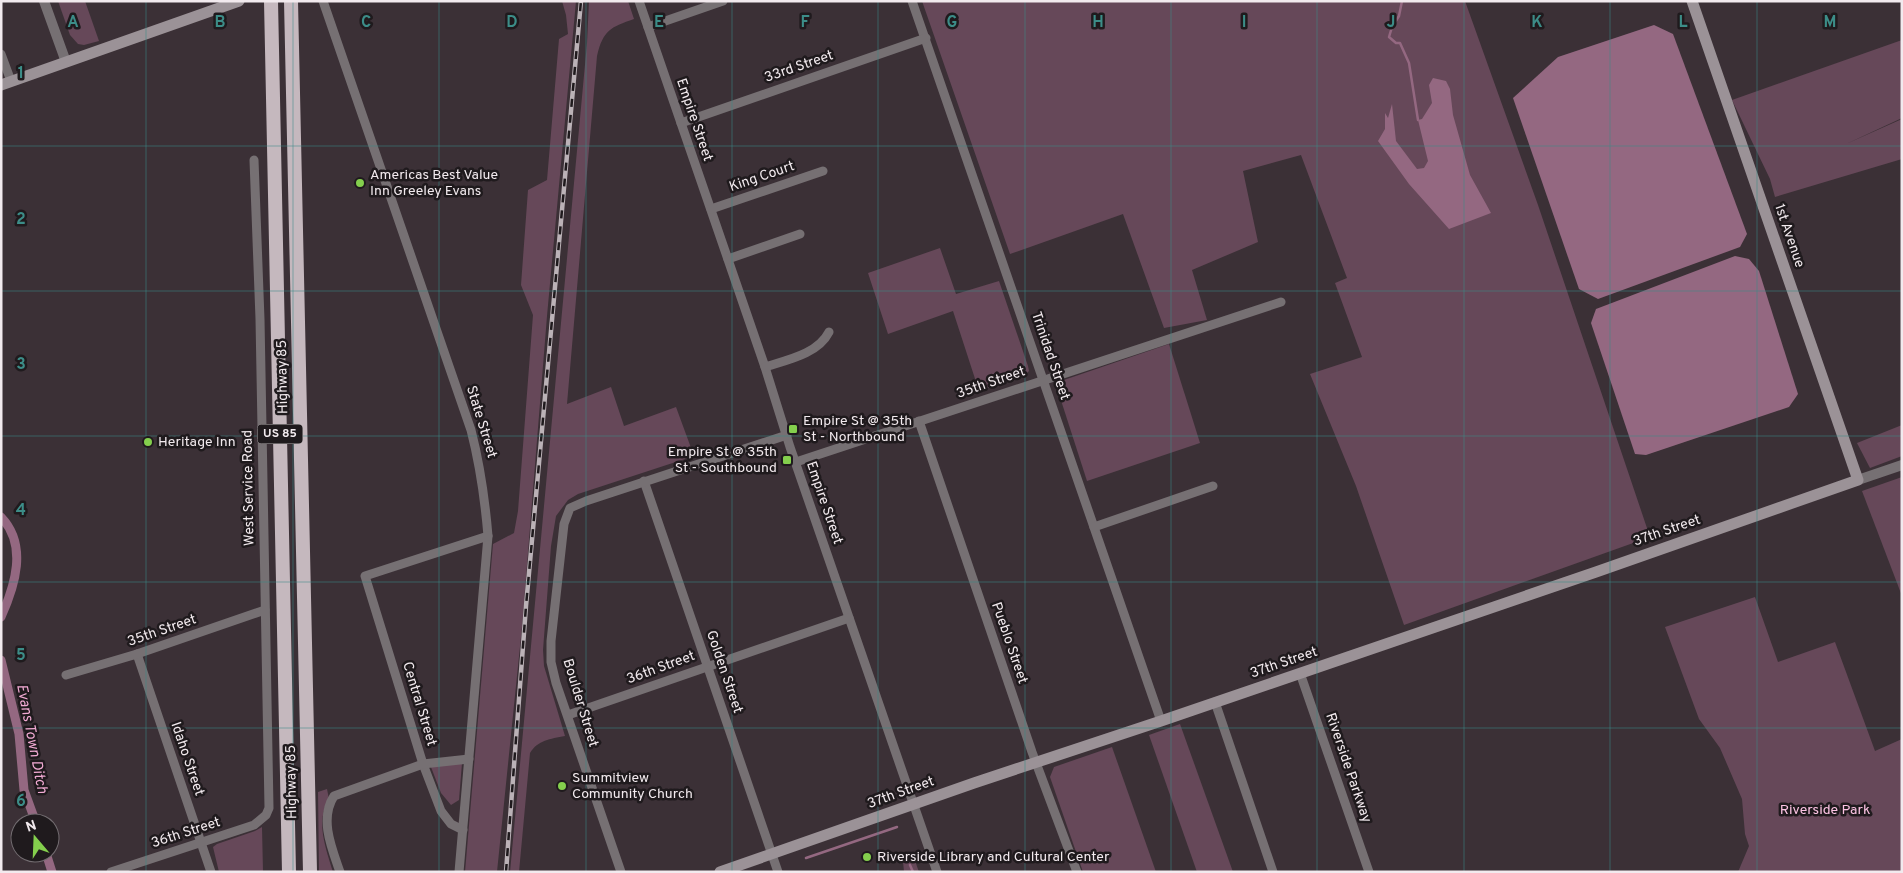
<svg xmlns="http://www.w3.org/2000/svg" width="1903" height="873" viewBox="0 0 1903 873" font-family="Overpass,sans-serif">
  <style>
    .green { fill: #664859 }
    .water { fill: #946881 }
    .lines { fill: none; stroke-linecap: round; stroke-linejoin: round }
    .stream { stroke: #946881; stroke-width: 2.5 }
    .canal { stroke: #946881; stroke-width: 9 }
    .minor { stroke: #767073; stroke-width: 9 }
    .tertiary { stroke: #767073; stroke-width: 10 }
    .secondary { stroke: #9b9297; stroke-width: 11 }
    .trunk { stroke: #c5b8be; stroke-width: 14 }
    .rail-casing { stroke: #bbb2b7; stroke-width: 4.5 }
    .rail { stroke: #1f1a1d; stroke-width: 2.5; stroke-dasharray: 8; stroke-linecap: butt }
    .grid { fill: none; stroke: #3c8d88; stroke-width: 1; stroke-opacity: 0.55 }
    .poi-dot { fill: #84cf4d; stroke: #1f1a1d; stroke-width: 2 }
    .labels { text-anchor: middle; dominant-baseline: central; stroke-width: 5; stroke-linejoin: round; paint-order: stroke }
    .shield { fill: #1f1a1d; stroke: #b3acaf; stroke-width: 1 }
    .shield-label { font-size: 12px; font-weight: bold; fill: #f2eaee }
    .street-label { font-size: 14px; fill: #f2eaee; stroke: #1f1a1d }
    .poi-label { font-size: 14px; fill: #f2eaee; stroke: #1f1a1d; text-anchor: start }
    .park-label { font-size: 14px; fill: #fcc3e3; stroke: #1f1a1d }
    .water-label { font-size: 15px; font-style: italic; fill: #f1aad3; stroke: #1f1a1d }
    .grid-label { font-size: 16px; text-anchor: middle; font-weight: bold; fill: #3c8d88; stroke: #1f1a1d; stroke-width: 5; stroke-linejoin: round; paint-order: stroke }
  </style>
  <rect width="100%" height="100%" fill="#3b3036"/>
  <!-- green -->
  <g class="green">
    <path d="M 58,1 L 85,1 L 99,41 L 84,45 L 78,44 L 70,35 Z"/>
    <path d="M 562,1 L 576,1 L 547,316 L 522,627 L 497,872 L 465,872 L 493,544 L 514,533 L 518,511 L 533,315 L 521,285 L 528,190 L 547,180 L 559,39 L 568,34 L 566,15 Z"/>
    <path d="M 589,1 L 628,1 L 634,19 C 611,27 603,30 597,56 L 567,404 L 611,387 L 624,426 L 676,407 L 694,456 L 578,494 L 568,500 L 556,516 L 551,546 L 543,650 L 544,666 L 565,736 C 550,739 538,740 530,753 L 519,872 L 510,872 L 587,43 Z"/>
    <path d="M 922,1 L 1465,1 L 1538,205 L 1650,537 L 1404,625 L 1356,486 L 1310,374 L 1362,357 L 1335,283 L 1347,278 L 1301,155 L 1243,171 L 1258,242 L 1192,270 L 1207,320 L 1164,328 L 1123,214 L 1010,254 Z"/>
    <path d="M 1902,40 L 1902,118 L 1846,144 L 1902,119 L 1902,159 L 1775,197 L 1770,179 L 1732,100 Z"/>
    <path d="M 940,248 L 956,294 L 999,281 L 1028,366 L 1029,371 L 1024,376 L 979,391 L 953,311 L 888,334 L 868,273 Z"/>
    <path d="M 1169,344 L 1200,443 L 1087,481 L 1058,391 L 1059,384 L 1064,380 Z"/>
    <path d="M 1902,425 L 1902,456 L 1870,468 L 1857,443 Z"/>
    <path d="M 1902,477 L 1902,596 L 1862,491 Z"/>
    <path d="M 1755,597 L 1778,662 L 1835,642 L 1875,751 L 1902,739 L 1902,872 L 1738,872 L 1749,846 L 1745,834 L 1742,799 L 1720,748 L 1699,719 L 1665,627 Z"/>
    <path d="M 1180,724 L 1233,872 L 1197,872 L 1149,735 Z"/>
    <path d="M 1112,747 L 1156,872 L 1083,872 L 1050,777 L 1054,767 Z"/>
    <path d="M 462,763 L 459,800 L 451,805 L 441,793 L 431,767 Z"/>
    <path d="M 327,789 L 329,799 C 315,821 326,849 333,872 L 319,872 L 318,792 Z"/>
    <path d="M 262,827 L 263,872 L 219,872 L 213,847 L 217,844 L 255,831 Z"/>
    <path d="M 913,855 L 919,872 L 913,872 L 910,864 L 912,872 L 904,872 L 903,861 L 906,858 Z"/>
  </g>
  <!-- water -->
  <g class="water">
    <path d="M 1654,25 L 1673,34 L 1747,234 L 1740,247 L 1598,299 L 1579,289 L 1513,98 L 1558,57 Z"/>
    <path d="M 1433,78 L 1446,81 L 1450,89 L 1453,115 L 1470,175 L 1491,213 L 1449,229 L 1409,184 L 1378,141 L 1385,129 L 1385,113 L 1388,118 L 1392,104 L 1396,141 L 1417,169 L 1424,168 L 1428,161 L 1418,120 L 1422,119 L 1432,103 L 1429,85 Z"/>
    <path d="M 1735,256 L 1749,259 L 1759,271 L 1798,394 L 1789,407 L 1646,455 L 1635,454 L 1591,323 L 1596,309 Z"/>
  </g>
  <g class="lines">
    <!-- stream -->
    <g class="stream">
      <path d="M 1402,1 L 1399,16 L 1392,27 L 1389,37 L 1396,43 L 1400,43 L 1409,63 L 1418,120"/>
      <path d="M 806,858 L 897,827"/>
      <path d="M 910,865 L 913,872"/>
    </g>
    <!-- canal -->
    <g class="canal">
      <path d="M 1,517 C 28,545 15,586 1,617"/>
      <path d="M 1,660 L 19,734 L 24,790 L 36,823"/>
      <path d="M 46,853 L 52,872"/>
    </g>
    <!-- minor -->
    <g class="minor">
      <path d="M 323,1 L 471,430 C 480,465 485,500 488,536 L 459,872"/>
      <path d="M 639,1 L 765,367 L 790,447 L 937,872"/>
      <path d="M 912,1 L 1161,721"/>
      <path d="M 648,27 L 723,1"/>
      <path d="M 1,54 L 11,81"/>
      <path d="M 681,123 L 926,38"/>
      <path d="M 711,209 L 823,171"/>
      <path d="M 728,259 L 800,234"/>
      <path d="M 765,367 C 787,360 818,354 829,332"/>
      <path d="M 919,421 L 1032,752 L 1077,872"/>
      <path d="M 796,462 L 1281,302"/>
      <path d="M 644,481 L 778,872"/>
      <path d="M 1094,527 L 1213,486"/>
      <path d="M 137,654 L 211,872"/>
      <path d="M 1300,673 L 1369,872"/>
      <path d="M 66,675 L 137,654 L 265,610"/>
      <path d="M 1215,702 L 1273,872"/>
      <path d="M 568,715 L 849,618"/>
      <path d="M 463,830 L 451,824 L 441,811 L 423,764 L 365,576 L 488,536"/>
      <path d="M 111,872 L 254,825 L 266,815 L 269,808 L 260,319 L 254,160"/>
      <path d="M 340,872 C 332,849 319,819 334,796 L 423,764 L 469,759"/>
      <path d="M 621,872 L 556,683 L 551,662 L 551,641 L 564,524 L 570,508 L 586,501 L 787,435"/>
    </g>
    <!-- tertiary -->
    <g class="tertiary">
      <path d="M 44,1 L 66,62"/>
      <path d="M 1858,480 L 1902,465"/>
    </g>
    <!-- secondary -->
    <g class="secondary">
      <path d="M 1,85 L 239,1"/>
      <path d="M 720,872 L 974,783 L 1161,721 L 1596,572 L 1858,480 L 1692,1"/>
    </g>
    <!-- trunk -->
    <g class="trunk">
      <path d="M 271,1 L 289,872"/>
      <path d="M 291,1 L 310,872"/>
    </g>
    <defs>
      <path id="rail" d="M 506,872 L 526,606 L 581,1"/>
    </defs>
    <!-- rail casing -->
    <use href="#rail" class="rail-casing"/>
    <!-- rail -->
    <use href="#rail" class="rail"/>
  </g>
  <!-- grid -->
  <path class="grid" d="M 146,1 L 146,872M 293,1 L 293,872M 439,1 L 439,872M 586,1 L 586,872M 732,1 L 732,872M 878,1 L 878,872M 1025,1 L 1025,872M 1171,1 L 1171,872M 1317,1 L 1317,872M 1464,1 L 1464,872M 1610,1 L 1610,872M 1757,1 L 1757,872M 1,146 L 1902,146M 1,291 L 1902,291M 1,436 L 1902,436M 1,582 L 1902,582M 1,728 L 1902,728"/>
  <!-- markers -->
  <g class="poi-dot">
    <circle cx="360" cy="183" r="5"/>
    <rect x="788" y="424" width="10" height="10" rx="2.5"/>
    <circle cx="148" cy="442" r="5"/>
    <rect x="782" y="455" width="10" height="10" rx="2.5"/>
    <circle cx="562" cy="786" r="5"/>
    <circle cx="867" cy="857" r="5"/>
  </g>
  <g class="labels">
    <!-- shield labels -->
    <rect class="shield" x="257.5" y="424.5" width="45" height="19" rx="4"/>
    <g class="shield-label">
      <text x="280" y="434">US 85</text>
    </g>
    <!-- street labels -->
    <g class="street-label">
      <text transform="translate(799 67) rotate(-19)">33rd Street</text>
      <text transform="translate(694 120) rotate(71)">Empire Street</text>
      <text transform="translate(762 177) rotate(-19)">King Court</text>
      <text transform="translate(1789 236) rotate(71)">1st Avenue</text>
      <text transform="translate(1050 356) rotate(71)">Trinidad Street</text>
      <text transform="translate(283 377) rotate(-91)">Highway 85</text>
      <text transform="translate(991 383) rotate(-19)">35th Street</text>
      <text transform="translate(481 422) rotate(73)">State Street</text>
      <text transform="translate(249 488) rotate(-91)">West Service Road</text>
      <text transform="translate(824 503) rotate(71)">Empire Street</text>
      <text transform="translate(1667 531) rotate(-19)">37th Street</text>
      <text transform="translate(162 631) rotate(-19)">35th Street</text>
      <text transform="translate(1009 643) rotate(71)">Pueblo Street</text>
      <text transform="translate(1284 663) rotate(-19)">37th Street</text>
      <text transform="translate(661 668) rotate(-20)">36th Street</text>
      <text transform="translate(724 672) rotate(71)">Golden Street</text>
      <text transform="translate(580 703) rotate(73)">Boulder Street</text>
      <text transform="translate(419 704) rotate(73)">Central Street</text>
      <text transform="translate(187 759) rotate(71)">Idaho Street</text>
      <text transform="translate(1348 768) rotate(71)">Riverside Parkway</text>
      <text transform="translate(292 782) rotate(-91)">Highway 85</text>
      <text transform="translate(901 793) rotate(-20)">37th Street</text>
      <text transform="translate(186 833) rotate(-18)">36th Street</text>
    </g>
    <!-- poi labels -->
    <g class="poi-label">
      <text x="370" y="175">Americas Best Value<tspan x="370" dy="16">Inn Greeley Evans</tspan></text>
      <text x="803" y="421">Empire St @ 35th<tspan x="803" dy="16">St - Northbound</tspan></text>
      <text x="158" y="442">Heritage Inn</text>
      <text x="777" y="452" text-anchor="end">Empire St @ 35th<tspan x="777" dy="16">St - Southbound</tspan></text>
      <text x="572" y="778">Summitview<tspan x="572" dy="16">Community Church</tspan></text>
      <text x="877" y="857">Riverside Library and Cultural Center</text>
    </g>
    <!-- park labels -->
    <g class="park-label">
      <text x="1825" y="810">Riverside Park</text>
    </g>
    <!-- water labels -->
    <g class="water-label">
      <text transform="translate(31 739) rotate(79)">Evans Town Ditch</text>
    </g>
  </g>
  <g class="grid-label">
    <text x="73" y="27">A</text>
    <text x="220" y="27">B</text>
    <text x="366" y="27">C</text>
    <text x="512" y="27">D</text>
    <text x="659" y="27">E</text>
    <text x="805" y="27">F</text>
    <text x="952" y="27">G</text>
    <text x="1098" y="27">H</text>
    <text x="1244" y="27">I</text>
    <text x="1391" y="27">J</text>
    <text x="1537" y="27">K</text>
    <text x="1683" y="27">L</text>
    <text x="1830" y="27">M</text>
    <text x="21" y="78">1</text>
    <text x="21" y="224">2</text>
    <text x="21" y="369">3</text>
    <text x="21" y="515">4</text>
    <text x="21" y="660">5</text>
    <text x="21" y="806">6</text>
  </g>
  <!-- border -->
  <rect width="1903" height="873" fill="none" stroke="#f2eaee" stroke-width="5"/>
  <!-- north arrow -->
  <g transform="translate(35 838) rotate(341)"><circle r="24" fill="#1f1a1d" stroke="#736d71"/>
  <path d="M0-4L9 19L0 12L-9 19Z" fill="#84cf4d"/>
  <text y="-8" font-size="14" font-weight="bold" text-anchor="middle" fill="#f2eaee">N</text>
  </g>
</svg>
